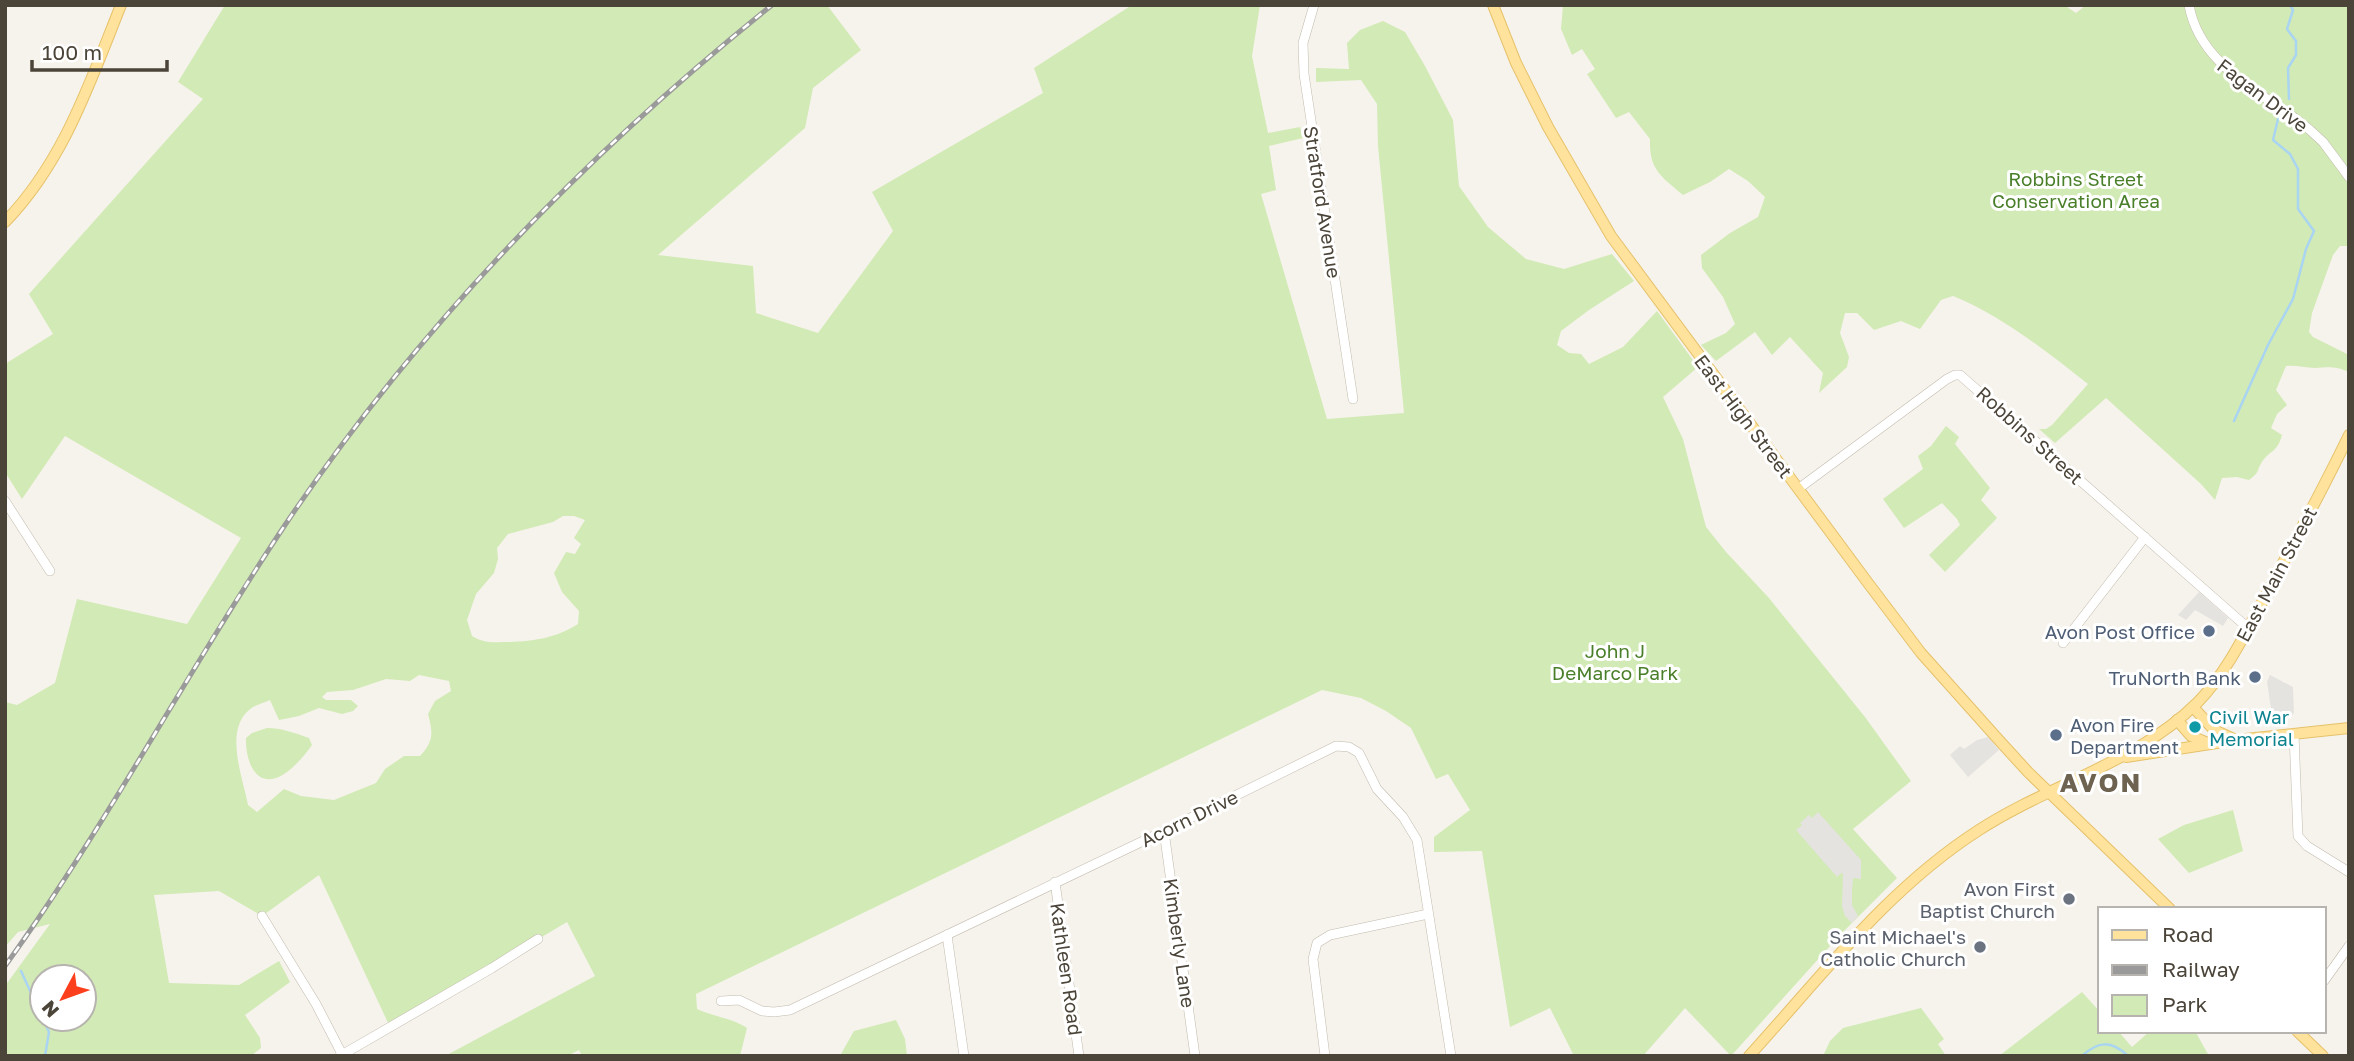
<svg xmlns="http://www.w3.org/2000/svg" width="2354" height="1061" viewBox="0 0 2354 1061" font-family="'Golos Text',sans-serif">
  <style>
    .green { fill: #d2eab5; fill-rule: evenodd }
    .parking { fill: #e5e3e0 }
    .lines { fill: none; stroke-linecap: round; stroke-linejoin: round }
    .stream { stroke: #a9d4f2; stroke-width: 2.5 }
    .minor-casing { stroke: #c2bbae; stroke-width: 10 }
    .major-casing { stroke: #e6c16a; stroke-width: 12 }
    .minor { stroke: #fff; stroke-width: 9 }
    .major { stroke: #ffe39c; stroke-width: 10 }
    .rail-casing { stroke: #9a9a9a; stroke-width: 5 }
    .rail { stroke: #fff; stroke-width: 2.5; stroke-dasharray: 8; stroke-linecap: butt }
    .service-dot { fill: #5c6f8a; stroke: #fff; stroke-width: 2.5 }
    .culture-dot { fill: #0f9aa8; stroke: #fff; stroke-width: 2.5 }
    .worship-dot { fill: #6b7280; stroke: #fff; stroke-width: 2.5 }
    .labels { text-anchor: middle; dominant-baseline: central; stroke-width: 6; stroke-linejoin: round; paint-order: stroke }
    .street-label { font-size: 19px; fill: #4b4439; stroke: #fff }
    .park-label { font-size: 19px; fill: #4a7f2a; stroke: #fff }
    .service-label { font-size: 19px; fill: #4e5e75; stroke: #fff; text-anchor: end }
    .culture-label { font-size: 19px; fill: #0d838f; stroke: #fff; text-anchor: start }
    .worship-label { font-size: 19px; fill: #5b616d; stroke: #fff; text-anchor: end }
    .district-label { font-size: 26px; font-weight: bold; letter-spacing: 2px; fill: #6e6250; stroke: #fff }
  </style>
  <rect width="100%" height="100%" fill="#f6f3ec"/>
  <!-- green -->
  <g class="green">
    <path d="M 225,5 L 827,5 L 861,50 L 813,88 L 805,128 L 658,255 L 753,266 L 756,313 L 818,333 L 893,231 L 872,192 L 1043,93 L 1034,68 L 1132,5 L 1260,5 L 1252,56 L 1268,133 L 1300,127 L 1303,138 L 1269,146 L 1276,190 L 1261,194 L 1327,419 L 1404,413 L 1378,146 L 1377,104 L 1361,80 L 1316,82 L 1316,68 L 1349,69 L 1347,43 L 1360,30 L 1383,21 L 1405,32 L 1425,66 L 1453,120 L 1459,186 L 1488,227 L 1526,259 L 1564,269 L 1612,254 L 1634,281 L 1589,310 L 1561,331 L 1557,345 L 1569,353 L 1581,354 L 1589,364 L 1623,347 L 1657,311 L 1698,367 L 1663,397 L 1683,439 L 1706,527 L 1726,552 L 1769,598 L 1865,717 L 1911,781 L 1853,829 L 1897,878 L 1839,936 L 1731,1056 L 1685,1008 L 1643,1056 L 1574,1056 L 1550,1008 L 1510,1027 L 1482,851 L 1434,852 L 1434,837 L 1470,810 L 1448,774 L 1436,779 L 1411,728 L 1386,711 L 1361,698 L 1322,690 L 696,994 L 697,1009 C 714,1017 732,1018 747,1028 L 740,1056 L 582,1056 L 579,1050 L 567,1056 L 445,1056 L 595,976 L 567,922 L 390,1027 L 319,875 L 262,916 L 219,891 L 154,895 L 169,983 L 239,985 L 279,961 L 290,982 L 245,1015 L 260,1038 L 261,1048 L 251,1056 L 5,1056 L 5,986 L 50,924 L 18,932 L 5,947 L 5,702 L 17,705 L 55,683 L 77,599 L 187,624 L 241,538 L 65,436 L 22,499 L 5,472 L 5,364 L 53,334 L 29,294 L 203,99 L 178,82 ZM 563,516 L 574,516 L 585,520 L 574,538 L 581,544 L 575,554 L 566,552 L 554,573 L 562,592 L 579,611 L 578,624 C 556,638 535,641 509,642 C 494,642 485,644 472,636 L 467,620 L 476,594 L 494,573 L 498,559 L 497,548 L 508,534 L 553,522 ZM 419,675 L 449,681 L 451,691 L 435,701 L 428,714 C 433,733 434,741 420,756 L 404,756 L 385,769 L 376,783 L 334,800 L 301,796 L 284,789 L 257,812 L 248,805 C 243,778 224,731 249,710 C 254,705 264,703 270,700 L 279,720 L 299,716 L 319,708 L 342,714 L 353,711 L 358,706 L 351,700 L 326,700 L 322,697 L 327,692 L 353,690 L 386,679 L 410,681 ZM 42,977 L 84,977 L 84,1019 L 42,1019 Z"/>
    <path d="M 1563,5 L 2064,5 L 2076,13 L 2086,5 L 2349,5 L 2349,246 L 2340,246 L 2333,255 L 2312,313 L 2309,332 L 2313,337 L 2349,355 L 2349,372 C 2336,366 2328,367 2315,368 C 2305,368 2296,365 2286,366 L 2276,390 L 2287,405 L 2277,414 L 2271,428 L 2282,435 C 2277,453 2271,449 2262,462 C 2256,471 2261,471 2249,480 L 2237,477 L 2222,478 L 2215,500 L 2201,484 L 2106,398 L 2055,443 L 2039,429 L 2046,429 L 2052,425 L 2088,384 C 2046,351 2002,316 1953,296 L 1941,300 L 1920,329 L 1901,321 L 1874,330 L 1857,313 L 1845,313 L 1840,333 L 1849,357 L 1847,367 L 1819,393 L 1823,373 L 1790,337 L 1772,355 L 1755,332 L 1716,361 L 1701,345 L 1726,333 L 1735,324 L 1723,297 L 1702,268 L 1701,255 L 1730,233 L 1758,217 L 1765,197 L 1748,181 L 1729,169 L 1710,182 L 1683,195 C 1661,176 1649,170 1650,139 L 1629,112 L 1616,118 L 1587,74 L 1595,69 L 1582,49 L 1572,55 L 1561,29 Z"/>
    <path d="M 1946,426 L 1959,437 L 1955,444 L 1990,488 L 1981,500 L 1997,518 L 1945,572 L 1929,555 L 1960,525 L 1957,519 L 1942,503 L 1904,528 L 1883,499 L 1923,469 L 1918,456 L 1931,446 Z"/>
    <path d="M 267,728 C 281,728 295,733 309,738 L 312,745 C 305,755 295,767 284,774 C 256,792 245,760 246,738 L 252,733 Z"/>
    <path d="M 2233,810 L 2243,851 L 2189,873 L 2158,839 L 2184,825 Z"/>
    <path d="M 2082,992 L 2100,1012 L 2100,1031 L 2118,1031 L 2132,1047 L 2150,1031 L 2195,1031 L 2209,1056 L 1999,1056 Z"/>
    <path d="M 1921,1008 L 1944,1039 L 1938,1044 L 1946,1056 L 1823,1056 L 1830,1041 L 1843,1028 Z"/>
    <path d="M 896,1020 L 905,1039 L 907,1056 L 837,1056 L 841,1054 L 854,1031 Z"/>
  </g>
  <!-- parking -->
  <g class="parking">
    <path d="M 2199,592 L 2228,618 L 2223,626 L 2195,610 L 2186,620 L 2178,615 Z"/>
    <path d="M 2270,675 L 2293,687 L 2294,713 L 2288,718 L 2279,718 L 2272,715 L 2267,682 Z"/>
    <path d="M 1988,737 L 1999,750 L 1968,777 L 1950,755 L 1960,746 L 1964,749 L 1977,740 Z"/>
    <path d="M 1818,812 L 1861,860 L 1861,879 L 1853,878 L 1852,891 L 1852,905 L 1858,916 L 1852,923 L 1845,916 L 1842,906 L 1843,874 L 1841,873 L 1837,877 L 1796,830 L 1802,825 L 1800,823 L 1809,815 L 1812,818 Z"/>
  </g>
  <g class="lines">
    <!-- stream -->
    <g class="stream">
      <path d="M 2289,99 L 2288,68 L 2296,55 L 2296,41 L 2287,29 L 2293,10 L 2290,5"/>
      <path d="M 2234,421 L 2268,345 L 2293,299 L 2306,249 L 2314,231 L 2298,209 L 2298,169 L 2290,154 L 2273,140 L 2278,119"/>
      <path d="M 21,971 L 42,1017"/>
      <path d="M 43,1019 L 49,1032 L 45,1056"/>
      <path d="M 2082,1056 C 2098,1041 2111,1040 2128,1056"/>
    </g>
    <defs>
      <g id="minor">
        <path d="M 1314,5 L 1303,43 L 1304,74 L 1353,399"/>
        <path d="M 2189,5 C 2200,68 2266,93 2310,130 L 2323,142 L 2349,177"/>
        <path d="M 1798,489 L 1947,379 L 1955,375 L 1960,375 L 2248,628"/>
        <path d="M 5,501 L 50,571"/>
        <path d="M 2063,643 L 2145,537"/>
        <path d="M 2294,734 L 2298,836 L 2307,846 L 2349,872"/>
        <path d="M 1164,831 L 1195,1056"/>
        <path d="M 1055,882 L 1079,1056"/>
        <path d="M 262,916 L 316,1004 L 343,1056"/>
        <path d="M 947,935 L 964,1056"/>
        <path d="M 2324,981 L 2349,946"/>
        <path d="M 721,1001 L 739,1000 L 762,1011 L 774,1012 L 790,1010 L 1164,831 L 1336,746 L 1349,747 L 1359,753 L 1377,789 L 1403,817 L 1417,840 L 1451,1056"/>
        <path d="M 340,1056 L 492,968 L 538,939"/>
        <path d="M 1325,1056 L 1313,959 L 1317,943 L 1330,935 L 1428,914"/>
      </g>
      <g id="major">
        <path d="M 1493,5 L 1516,63 L 1548,127 L 1611,236 L 1868,583 L 1921,653 L 1997,738 L 2028,772 L 2170,909"/>
        <path d="M 5,222 C 64,161 90,82 121,5"/>
        <path d="M 2193,707 L 2214,730 L 2234,739"/>
        <path d="M 2177,720 L 2191,736 L 2208,743"/>
        <path d="M 2126,757 L 2236,740 L 2349,728"/>
        <path d="M 2297,1031 L 2323,1056"/>
        <path d="M 1749,1056 C 1822,976 1887,889 1979,830 C 2050,784 2137,763 2198,702 C 2227,672 2246,632 2266,595 C 2294,542 2323,489 2349,435"/>
      </g>
    </defs>
    <!-- minor casing -->
    <use href="#minor" class="minor-casing"/>
    <!-- major casing -->
    <use href="#major" class="major-casing"/>
    <!-- minor -->
    <use href="#minor" class="minor"/>
    <!-- major -->
    <use href="#major" class="major"/>
    <defs>
      <path id="rail" d="M 5,966 C 107,825 188,670 285,525 C 419,326 585,155 772,5"/>
    </defs>
    <!-- rail casing -->
    <use href="#rail" class="rail-casing"/>
    <!-- rail -->
    <use href="#rail" class="rail"/>
  </g>
  <!-- markers -->
  <g class="service-dot">
    <circle cx="2209" cy="631" r="7"/>
    <circle cx="2255" cy="677" r="7"/>
    <circle cx="2056" cy="735" r="7"/>
  </g>
  <circle class="culture-dot" cx="2195" cy="727" r="7"/>
  <g class="worship-dot">
    <circle cx="2069" cy="899" r="7"/>
    <circle cx="1980" cy="947" r="7"/>
  </g>
  <g class="labels">
    <!-- street labels -->
    <g class="street-label">
      <text transform="translate(2263 95) rotate(37)">Fagan Drive</text>
      <text transform="translate(1323 202) rotate(81)">Stratford Avenue</text>
      <text transform="translate(1744 416) rotate(53)">East High Street</text>
      <text transform="translate(2030 435) rotate(42)">Robbins Street</text>
      <text transform="translate(2276 574) rotate(-62)">East Main Street</text>
      <text transform="translate(1189 818) rotate(-26)">Acorn Drive</text>
      <text transform="translate(1180 943) rotate(82)">Kimberly Lane</text>
      <text transform="translate(1067 969) rotate(82)">Kathleen Road</text>
    </g>
    <!-- park labels -->
    <g class="park-label">
      <text x="2076" y="178">Robbins Street<tspan x="2076" dy="22">Conservation Area</tspan></text>
      <text x="1615" y="650">John J<tspan x="1615" dy="22">DeMarco Park</tspan></text>
    </g>
    <!-- service labels -->
    <g class="service-label">
      <text x="2195" y="631">Avon Post Office</text>
      <text x="2241" y="677">TruNorth Bank</text>
      <text x="2070" y="724" text-anchor="start">Avon Fire<tspan x="2070" dy="22">Department</tspan></text>
    </g>
    <!-- culture labels -->
    <g class="culture-label">
      <text x="2209" y="716">Civil War<tspan x="2209" dy="22">Memorial</tspan></text>
    </g>
    <!-- worship labels -->
    <g class="worship-label">
      <text x="2055" y="888">Avon First<tspan x="2055" dy="22">Baptist Church</tspan></text>
      <text x="1966" y="936">Saint Michael's<tspan x="1966" dy="22">Catholic Church</tspan></text>
    </g>
    <!-- district labels -->
    <g class="district-label">
      <text x="2101" y="782">AVON</text>
    </g>
  </g>
  <!-- border -->
  <rect width="2354" height="1061" fill="none" stroke="#4b4439" stroke-width="14"/>
  <!-- legend -->
  <rect x="2098" y="907" width="228" height="126" fill="#ffffff" stroke="#b7b4b0" stroke-width="2"/>
  <rect x="2112" y="930" width="35" height="10" fill="#ffe39c" stroke="#b7b4b0" stroke-width="2"/>
  <text x="2162" y="942" font-size="21" fill="#4b4439">Road</text>
  <rect x="2112" y="965" width="35" height="10" fill="#9a9a9a" stroke="#b7b4b0" stroke-width="2"/>
  <text x="2162" y="977" font-size="21" fill="#4b4439">Railway</text>
  <rect x="2112" y="995" width="35" height="21" fill="#d2eab5" stroke="#b7b4b0" stroke-width="2"/>
  <text x="2162" y="1012" font-size="21" fill="#4b4439">Park</text>
  <!-- north arrow -->
  <g transform="translate(63 998) rotate(229)"><circle r="33" fill="#ffffff" stroke="#b7b4b0" stroke-width="2"/>
  <path d="M0-5L12 26L0 18L-12 26Z" fill="#fc3f1d"/>
  <text y="-10" font-size="19" font-weight="bold" text-anchor="middle" fill="#4b4439">N</text>
  </g>
  <!-- scale -->
  <path d="M32 60v10h135v-10" fill="none" stroke="#4b4439" stroke-width="3.5"/>
  <text x="42" y="60" font-size="21" fill="#4b4439" stroke="#ffffff" stroke-width="5" paint-order="stroke">100 m</text>
</svg>
